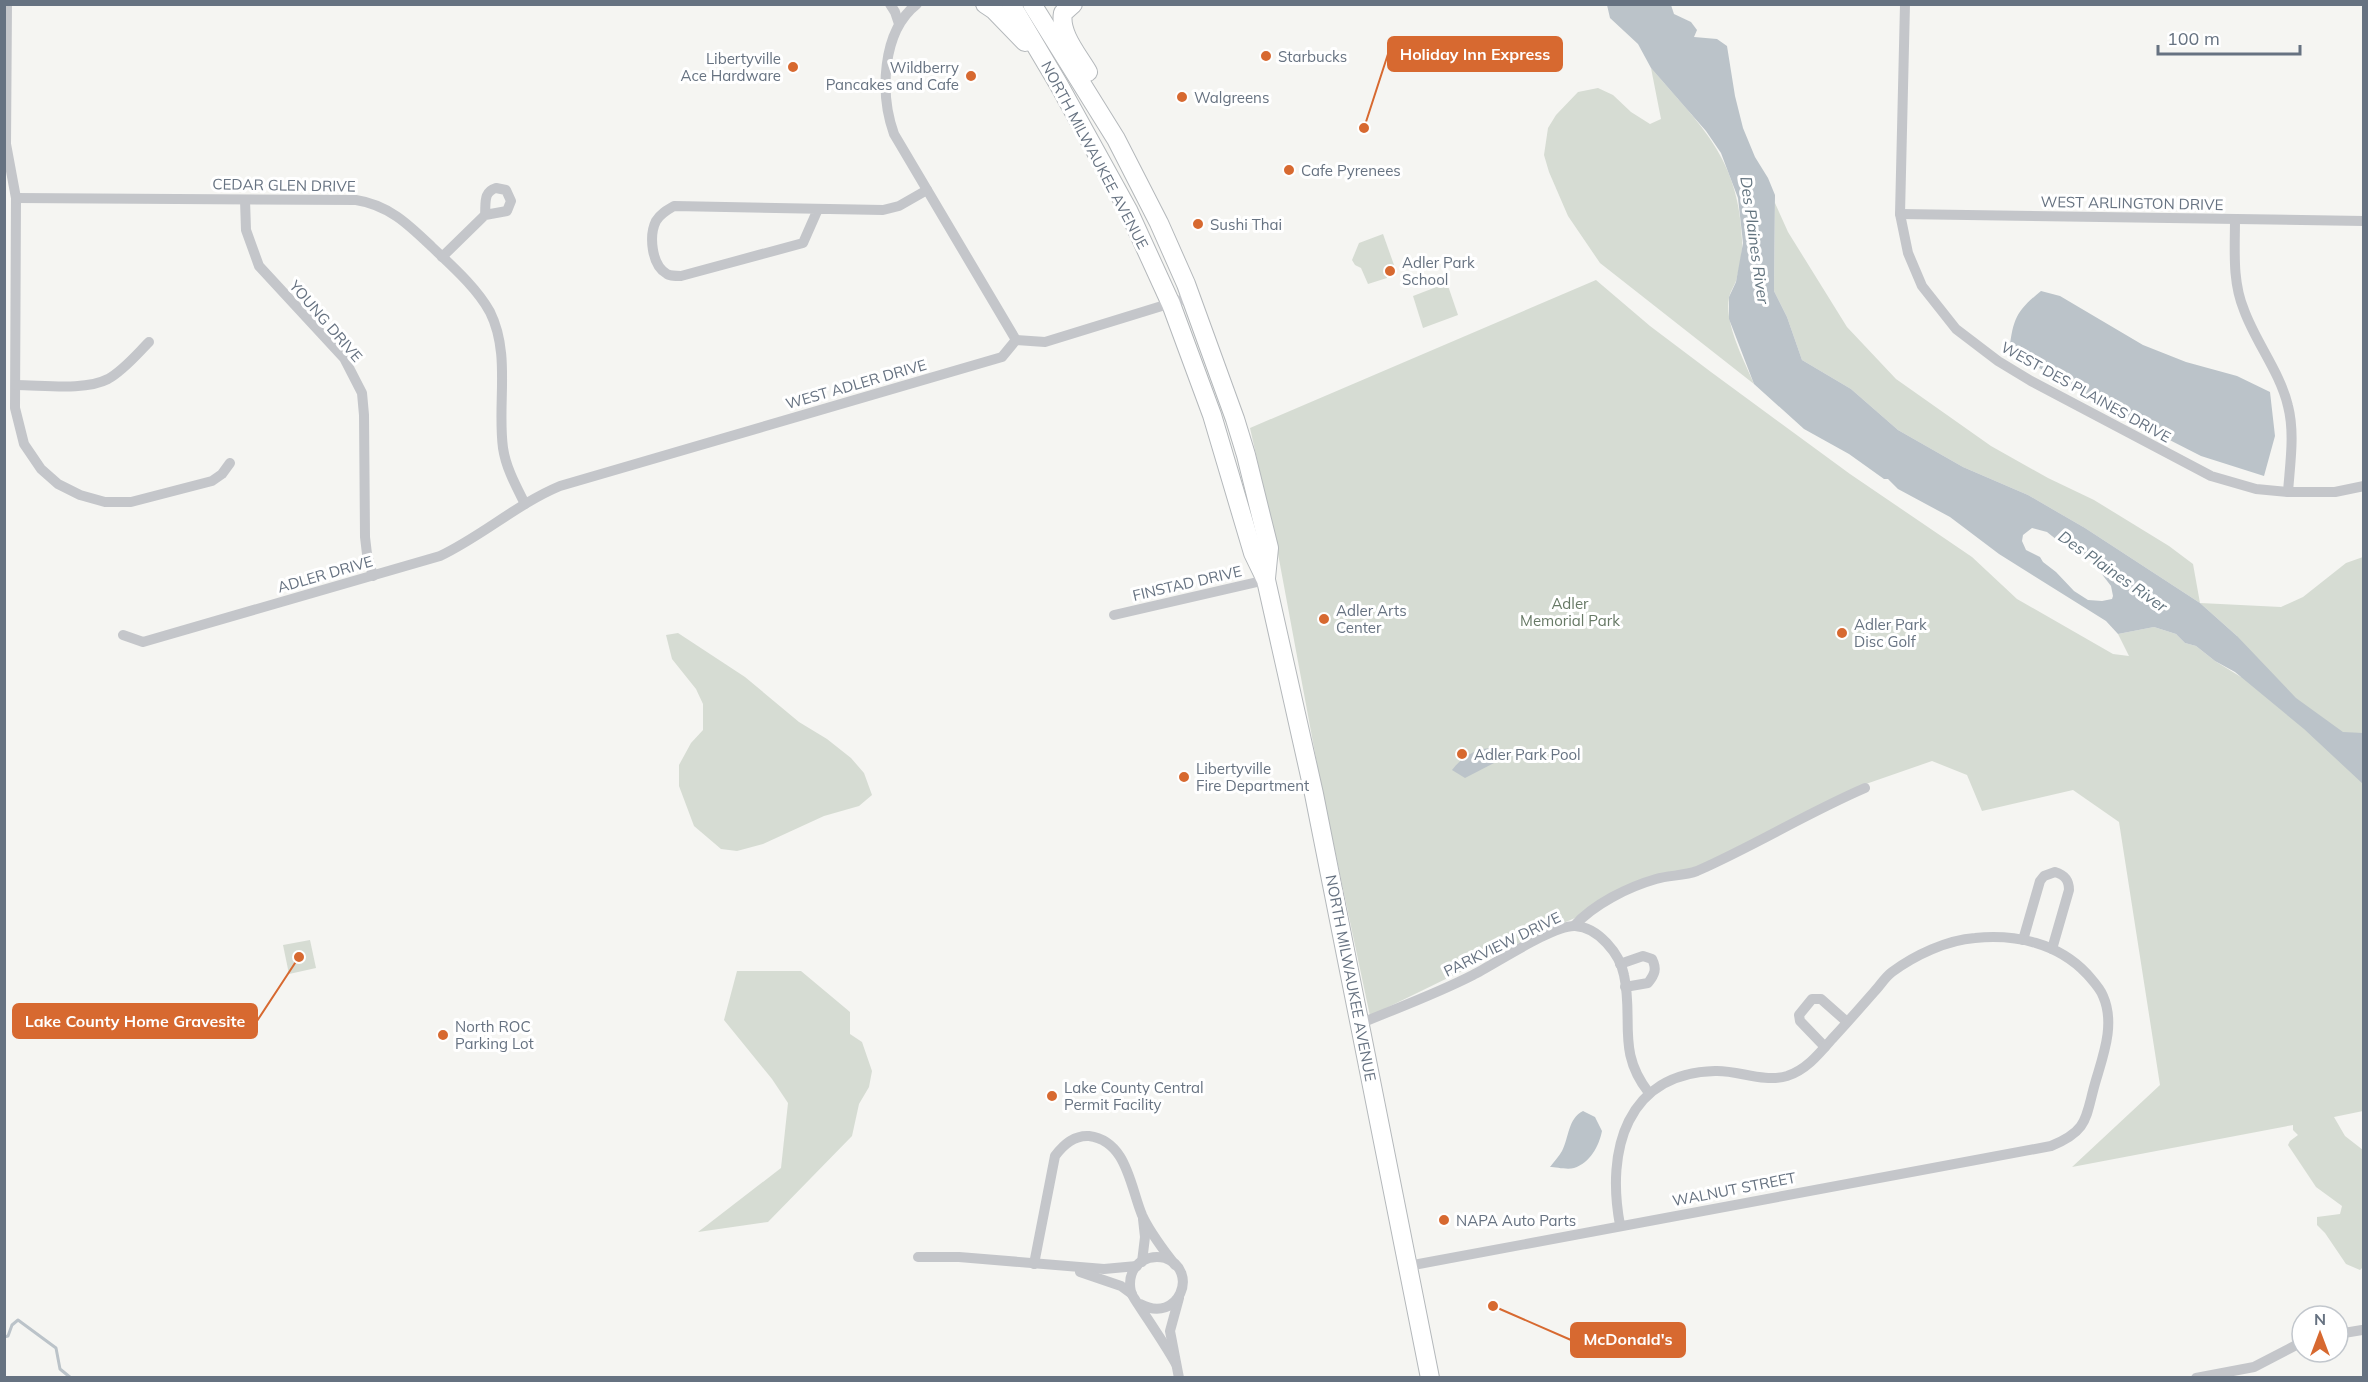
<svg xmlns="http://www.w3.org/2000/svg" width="2368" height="1382" viewBox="0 0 2368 1382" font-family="Mulish,sans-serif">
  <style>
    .green { fill: #d6dcd3 }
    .water { fill: #bbc3c9; fill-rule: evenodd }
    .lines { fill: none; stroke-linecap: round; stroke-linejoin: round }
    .stream { stroke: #bbc3c9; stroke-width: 3 }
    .primary-casing { stroke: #b4b8bb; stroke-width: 20 }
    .street { stroke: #c4c6ca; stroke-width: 10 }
    .primary { stroke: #fff; stroke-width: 18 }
    .poi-dot { fill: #d76930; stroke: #fff; stroke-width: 2 }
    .labels { text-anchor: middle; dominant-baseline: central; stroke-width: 6; stroke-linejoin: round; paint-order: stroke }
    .poi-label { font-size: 15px; fill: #667281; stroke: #fff; text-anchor: start }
    .street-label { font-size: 15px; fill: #667281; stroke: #fff }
    .park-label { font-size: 15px; fill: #677965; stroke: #fff }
    .water-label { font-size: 16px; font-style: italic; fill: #62737e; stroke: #fff }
    .leader { fill: none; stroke: #d76930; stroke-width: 2 }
    .callout-dot { fill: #d76930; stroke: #fff; stroke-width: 2 }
    .callout { fill: #d76930; stroke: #d76930; stroke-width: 2 }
    .callout-label { font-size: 16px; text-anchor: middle; font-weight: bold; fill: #fff }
  </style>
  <rect width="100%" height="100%" fill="#f5f5f2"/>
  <!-- green -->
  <g class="green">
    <path d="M 1651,68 C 1701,126 1739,158 1742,240 C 1743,253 1739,269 1736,281 C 1734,286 1730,292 1729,298 C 1724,323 1744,360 1754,384 L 1600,263 L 1568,216 L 1549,172 L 1544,155 L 1548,128 L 1556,115 L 1578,92 L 1598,88 L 1613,95 L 1631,112 L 1650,124 L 1661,119 Z"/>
    <path d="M 1775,203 L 1788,232 L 1847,327 L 1896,379 L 1991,446 L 2048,478 L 2094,500 L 2169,546 L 2193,564 L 2200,603 L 2281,607 L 2303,597 L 2346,563 L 2363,557 L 2363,1111 L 2334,1117 L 2345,1136 L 2363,1150 L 2363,1267 L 2360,1270 L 2346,1264 L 2325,1233 L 2317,1225 L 2317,1217 L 2340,1214 L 2342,1206 L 2316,1187 L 2288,1145 L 2290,1141 L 2298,1135 L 2293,1130 L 2293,1125 L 2072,1167 L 2160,1085 L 2119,822 L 2073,790 L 1982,811 L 1967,775 L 1932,761 L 1863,785 L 1694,870 L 1657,875 L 1582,915 L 1540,933 L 1370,1016 L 1320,780 L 1276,543 L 1250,428 L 1596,280 L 1650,326 L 1711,372 L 1850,474 L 1972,557 L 2017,599 L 2113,654 L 2129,656 L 2118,634 L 2154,627 L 2176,634 L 2185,643 L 2196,646 L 2215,661 L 2241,677 L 2237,636 L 2200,603 L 2085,528 L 2028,495 L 1963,467 L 1898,430 L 1851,389 L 1802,360 L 1787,317 L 1774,291 Z"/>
    <path d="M 1383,234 L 1394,265 L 1385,269 L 1387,278 L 1368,284 L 1361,268 L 1355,265 L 1352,260 L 1359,243 Z"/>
    <path d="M 1447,283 L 1458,315 L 1423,328 L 1413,296 Z"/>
    <path d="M 678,633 L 745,677 L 799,722 L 827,739 L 851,758 L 864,773 L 872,795 L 859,806 L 824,816 L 763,844 L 737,851 L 721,849 L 694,826 L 679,786 L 679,765 L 691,743 L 703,730 L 703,704 L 696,689 L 672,659 L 666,635 Z"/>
    <path d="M 310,940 L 316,968 L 289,974 L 283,945 Z"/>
    <path d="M 737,971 L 801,971 L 850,1012 L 850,1034 L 862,1042 L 872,1071 L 869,1087 L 859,1104 L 852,1136 L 768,1222 L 698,1232 L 781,1168 L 788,1103 L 772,1079 L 724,1020 Z"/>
  </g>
  <!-- water -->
  <g class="water">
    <path d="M 1607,5 L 1671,5 L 1674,14 L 1691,22 L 1697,30 L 1694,37 L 1717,39 L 1727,46 L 1735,96 L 1743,128 L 1755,157 L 1768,178 L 1775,195 L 1774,291 L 1787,317 L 1802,360 L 1851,389 L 1898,430 L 1963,467 L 2028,495 L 2085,528 L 2200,603 L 2237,636 L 2296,698 L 2343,732 L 2363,733 L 2363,784 L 2304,729 L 2235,672 L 2215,661 L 2196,646 L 2185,643 L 2176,634 L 2154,627 L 2118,634 L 2106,621 L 1999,554 L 1950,517 L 1898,489 L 1888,479 L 1884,479 L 1849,454 L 1804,429 L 1754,384 L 1729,319 L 1729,297 L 1736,282 L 1743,243 L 1738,198 L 1721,153 L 1706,131 L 1651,68 L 1638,44 L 1610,18 ZM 2032,528 L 2047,532 L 2062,544 L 2091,560 L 2111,586 L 2113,596 L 2112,599 L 2102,601 L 2088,600 L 2074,591 L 2056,572 L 2043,562 L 2040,557 L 2026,550 L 2022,541 L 2023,535 Z"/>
    <path d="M 2041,291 L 2060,296 L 2143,345 L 2186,362 L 2237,376 L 2270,392 L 2275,436 L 2264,476 L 2201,456 L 2097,403 L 2055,376 L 2009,353 C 2013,320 2015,312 2041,291 Z"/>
    <path d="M 1494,748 L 1494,763 L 1465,778 L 1452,770 C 1463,756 1476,748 1494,748 Z"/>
    <path d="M 1583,1111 L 1595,1117 L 1602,1131 C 1599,1146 1590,1163 1574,1168 C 1567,1170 1556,1167 1550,1167 C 1554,1162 1559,1156 1562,1151 C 1569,1138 1568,1118 1583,1111 Z"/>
  </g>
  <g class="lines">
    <!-- stream -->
    <path class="stream" d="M 4,1337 L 8,1336 L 12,1325 L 18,1320 L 56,1348 L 60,1369 L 71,1378"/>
    <defs>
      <g id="primary">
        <path d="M 985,4 L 994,10 L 1025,42"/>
        <path d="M 1011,4 L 1059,85 L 1128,210 L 1171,304 L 1212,415 L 1253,553 L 1266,580 L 1314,794 L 1430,1378"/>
        <path d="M 1032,4 L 1116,139 L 1159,223 L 1186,284 L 1235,419 L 1246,455 L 1269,548 L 1266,578"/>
        <path d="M 1073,4 L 1063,13 C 1059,33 1078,55 1088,72"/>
      </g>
    </defs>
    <!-- primary casing -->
    <use href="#primary" class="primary-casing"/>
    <!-- street -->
    <g class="street">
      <path d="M 7,4 L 6,144 L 16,198 L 15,408 L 24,444 L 41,469 L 58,484 L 80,495 L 105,502 L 131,502 L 212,481 L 222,474 L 230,463"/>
      <path d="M 890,4 L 895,12 L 899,24"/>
      <path d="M 917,4 C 881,32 880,95 894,134 L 1016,340"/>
      <path d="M 1905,4 L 1900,214 L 1908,253 L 1922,286 L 1956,329 L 1998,361 L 2031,381 L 2211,476 L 2256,489 L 2288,492 L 2335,492 L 2364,486"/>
      <path d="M 16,198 L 356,200 C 389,205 409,225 432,247 C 452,266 477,288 490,312 C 511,354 497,404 503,448 C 506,468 516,486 525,504"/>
      <path d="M 245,200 L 246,230 L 259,266 L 344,358 L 362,393 L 364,415 L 365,537 L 367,554 L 373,576"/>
      <path d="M 818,209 L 803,243 L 681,276 C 677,276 670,276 667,274 C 651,265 649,235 656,221 C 660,214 667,210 674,206 L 883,210 L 899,206 L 927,190"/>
      <path d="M 1900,214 L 2364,221"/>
      <path d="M 2235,219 C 2235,250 2232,281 2244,310 C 2256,343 2280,372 2288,406 C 2295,433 2290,464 2288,492"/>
      <path d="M 442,257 L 485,215 L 507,211 L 511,201 L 506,190 L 496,188 C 483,192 486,203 485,215"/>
      <path d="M 16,385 C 43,385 85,391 108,379 C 124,370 137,354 149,342"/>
      <path d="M 1114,615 L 1266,580"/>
      <path d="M 123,635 L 143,642 L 440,556 C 482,536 517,504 560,486 L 1002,357 L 1016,340 L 1045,342 L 1191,297"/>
      <path d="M 1574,926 C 1594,904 1628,887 1656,879 C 1669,875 1684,876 1697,871 C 1754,846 1807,813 1865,788"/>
      <path d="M 2023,940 L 2040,881 L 2044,876 L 2055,872 C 2065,875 2069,880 2069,890 L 2052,949"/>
      <path d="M 1620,964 L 1643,956 L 1652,959 C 1657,969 1655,974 1648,983 L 1625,987"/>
      <path d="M 1359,1024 C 1397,1008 1436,994 1473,975 C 1495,964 1553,925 1575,926 C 1598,927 1620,954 1624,975 C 1634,1021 1616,1051 1649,1093"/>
      <path d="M 1825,1047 L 1800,1021 L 1799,1015 L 1812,999 L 1821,999 L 1847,1022"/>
      <path d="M 918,1257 L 959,1257 L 1104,1269 L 1137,1266"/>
      <path d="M 1142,1262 L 1145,1237 L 1143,1219"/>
      <path d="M 1034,1264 L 1055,1156 C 1063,1145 1074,1135 1089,1136 C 1127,1141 1130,1186 1142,1215 C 1150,1233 1163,1249 1175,1265"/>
      <path d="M 1408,1266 L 2051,1146 C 2090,1130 2085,1117 2096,1080 C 2104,1053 2115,1023 2103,996 C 2100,988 2092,980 2087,974 C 2058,943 2016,934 1975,938 C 1947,940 1915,955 1892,972 C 1885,977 1880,986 1874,992 C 1860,1008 1846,1024 1832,1039 C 1819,1054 1806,1070 1787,1076 C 1762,1083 1739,1070 1715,1071 C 1626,1073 1606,1151 1620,1225"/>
      <path d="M 1080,1272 L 1121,1286 L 1132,1294"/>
      <path d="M 1179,1298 L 1170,1331 L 1179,1378"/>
      <path d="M 1140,1304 C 1179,1325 1200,1270 1165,1258 C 1157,1256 1149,1257 1142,1261 C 1134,1266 1130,1275 1130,1284 C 1130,1289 1131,1294 1134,1298 C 1148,1320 1163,1341 1176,1364"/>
      <path d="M 2338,1334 L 2362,1330"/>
      <path d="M 2196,1378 L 2254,1367 L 2302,1342"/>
    </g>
    <!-- primary -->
    <use href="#primary" class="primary"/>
  </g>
  <!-- markers -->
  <g class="poi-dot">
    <circle cx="1266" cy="56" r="6"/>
    <circle cx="793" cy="67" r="6"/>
    <circle cx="971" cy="76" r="6"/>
    <circle cx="1182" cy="97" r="6"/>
    <circle cx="1289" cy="170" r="6"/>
    <circle cx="1198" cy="224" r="6"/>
    <circle cx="1390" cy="271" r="6"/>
    <circle cx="1324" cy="619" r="6"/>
    <circle cx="1842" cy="633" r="6"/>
    <circle cx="1462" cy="754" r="6"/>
    <circle cx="1184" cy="777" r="6"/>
    <circle cx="443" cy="1035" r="6"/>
    <circle cx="1052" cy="1096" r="6"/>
    <circle cx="1444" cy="1220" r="6"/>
  </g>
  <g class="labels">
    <!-- poi labels -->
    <g class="poi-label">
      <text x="1278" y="56">Starbucks</text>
      <text x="781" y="58" text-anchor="end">Libertyville<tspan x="781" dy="17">Ace Hardware</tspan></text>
      <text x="959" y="67" text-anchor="end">Wildberry<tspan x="959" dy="17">Pancakes and Cafe</tspan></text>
      <text x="1194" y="97">Walgreens</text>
      <text x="1301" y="170">Cafe Pyrenees</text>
      <text x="1210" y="224">Sushi Thai</text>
      <text x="1402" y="262">Adler Park<tspan x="1402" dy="17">School</tspan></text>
      <text x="1336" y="610">Adler Arts<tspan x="1336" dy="17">Center</tspan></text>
      <text x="1854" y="624">Adler Park<tspan x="1854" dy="17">Disc Golf</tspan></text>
      <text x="1474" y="754">Adler Park Pool</text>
      <text x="1196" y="768">Libertyville<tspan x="1196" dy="17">Fire Department</tspan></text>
      <text x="455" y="1026">North ROC<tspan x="455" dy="17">Parking Lot</tspan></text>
      <text x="1064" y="1087">Lake County Central<tspan x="1064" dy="17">Permit Facility</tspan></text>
      <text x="1456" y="1220">NAPA Auto Parts</text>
    </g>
    <!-- street labels -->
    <g class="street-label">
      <text transform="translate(1095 155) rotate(62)">NORTH MILWAUKEE AVENUE</text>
      <text transform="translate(284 185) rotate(1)">CEDAR GLEN DRIVE</text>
      <text transform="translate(2132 203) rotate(1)">WEST ARLINGTON DRIVE</text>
      <text transform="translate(326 321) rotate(49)">YOUNG DRIVE</text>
      <text transform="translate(856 384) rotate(-16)">WEST ADLER DRIVE</text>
      <text transform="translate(2086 392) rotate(29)">WEST DES PLAINES DRIVE</text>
      <text transform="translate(325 574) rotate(-16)">ADLER DRIVE</text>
      <text transform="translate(1187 583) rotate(-13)">FINSTAD DRIVE</text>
      <text transform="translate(1502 944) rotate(-26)">PARKVIEW DRIVE</text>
      <text transform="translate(1351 978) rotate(79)">NORTH MILWAUKEE AVENUE</text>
      <text transform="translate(1734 1189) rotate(-11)">WALNUT STREET</text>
    </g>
    <!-- park labels -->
    <g class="park-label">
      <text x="1570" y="603">Adler<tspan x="1570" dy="17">Memorial Park</tspan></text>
    </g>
    <!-- water labels -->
    <g class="water-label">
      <text transform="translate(1755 240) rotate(82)">Des Plaines River</text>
      <text transform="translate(2113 571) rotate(35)">Des Plaines River</text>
    </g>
  </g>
  <!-- callouts -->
  <path class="leader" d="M1364 128L1388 54M299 957L257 1021M1493 1306L1571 1340"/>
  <g class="callout-dot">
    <circle cx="1364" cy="128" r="6"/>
    <circle cx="299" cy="957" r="6"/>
    <circle cx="1493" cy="1306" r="6"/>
  </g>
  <g class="callout">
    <rect x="1388" y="37" width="174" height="34" rx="6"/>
    <rect x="13" y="1004" width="244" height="34" rx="6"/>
    <rect x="1571" y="1323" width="114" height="34" rx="6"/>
  </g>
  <g class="callout-label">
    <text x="1475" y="60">Holiday Inn Express</text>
    <text x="135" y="1027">Lake County Home Gravesite</text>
    <text x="1628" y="1345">McDonald's</text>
  </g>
  <!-- border -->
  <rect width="2368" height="1382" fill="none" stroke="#667281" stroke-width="12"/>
  <!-- north arrow -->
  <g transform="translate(2320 1334)"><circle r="28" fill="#ffffff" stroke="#c2c7cd" stroke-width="1.5"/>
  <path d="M0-4.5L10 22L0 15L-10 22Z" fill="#d76930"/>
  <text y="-9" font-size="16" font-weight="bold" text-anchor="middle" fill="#667281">N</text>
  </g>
  <!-- scale -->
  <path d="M2158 45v9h142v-9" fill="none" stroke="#667281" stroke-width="3"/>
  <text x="2167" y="45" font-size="18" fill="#667281" stroke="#ffffff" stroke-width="4.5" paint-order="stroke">100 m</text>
</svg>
